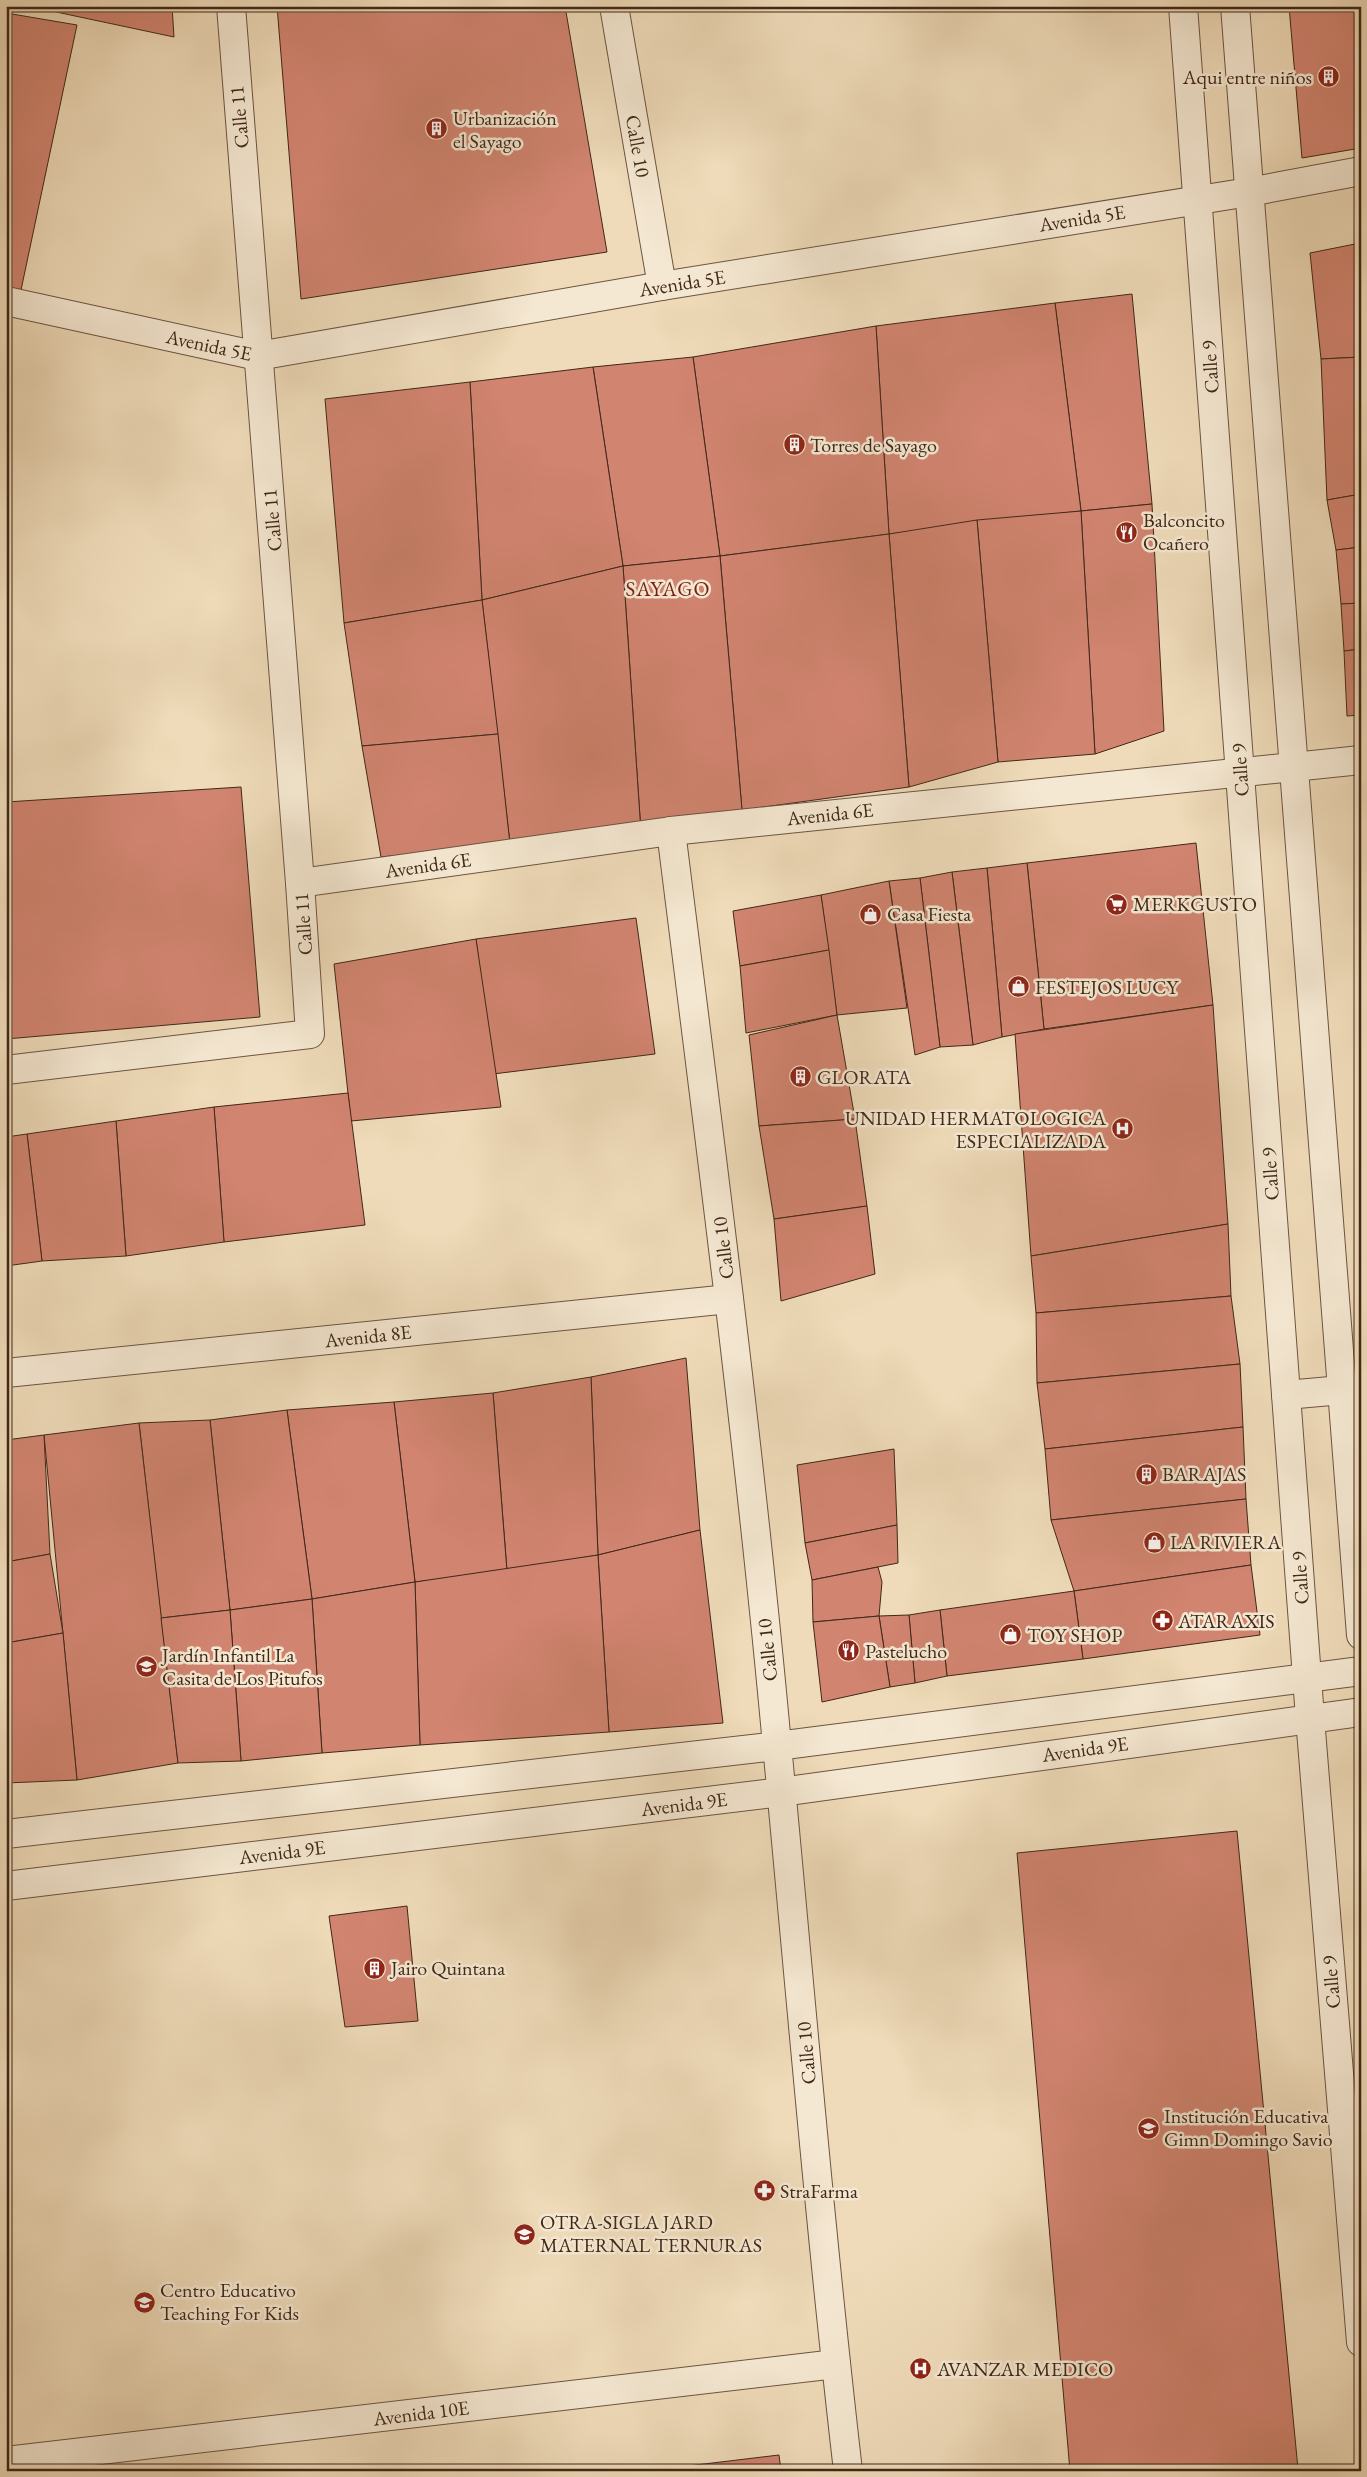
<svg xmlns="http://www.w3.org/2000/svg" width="1367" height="2477" viewBox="0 0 1367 2477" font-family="'EB Garamond',serif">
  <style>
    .building { fill: #d18470; stroke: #402818 }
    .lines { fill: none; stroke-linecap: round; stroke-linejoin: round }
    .minor-casing { stroke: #6c5540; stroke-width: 30 }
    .tertiary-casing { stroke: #6c5540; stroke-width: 30 }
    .minor { stroke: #f5e8d2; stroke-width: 28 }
    .tertiary { stroke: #f5e8d2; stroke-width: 28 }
    .labels { text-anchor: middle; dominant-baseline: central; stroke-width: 5; stroke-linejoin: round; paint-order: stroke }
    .poi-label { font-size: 20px; fill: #402818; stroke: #f5e8d2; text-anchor: start }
    .street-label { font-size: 20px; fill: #402818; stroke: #f5e8d2 }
    .neighbourhood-label { font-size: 21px; letter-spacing: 1px; fill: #7a1f14; stroke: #f5e8d2 }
  </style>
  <rect width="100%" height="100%" fill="#efdbb9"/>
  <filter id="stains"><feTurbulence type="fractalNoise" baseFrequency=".004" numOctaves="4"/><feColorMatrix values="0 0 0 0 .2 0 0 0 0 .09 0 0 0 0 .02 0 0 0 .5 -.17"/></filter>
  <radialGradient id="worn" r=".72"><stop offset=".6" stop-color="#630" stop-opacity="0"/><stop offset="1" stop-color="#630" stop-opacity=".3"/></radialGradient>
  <!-- building -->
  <g class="building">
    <path d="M 28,6 L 172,6 L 174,37 Z"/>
    <path d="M 277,6 L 565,6 L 607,252 L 301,299 Z"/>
    <path d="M 1289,6 L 1361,6 L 1361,148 L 1302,158 Z"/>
    <path d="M 6,13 L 77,25 L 21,290 L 6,287 Z"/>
    <path d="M 1360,243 L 1361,357 L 1321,359 L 1310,253 Z"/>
    <path d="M 1132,294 L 1152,504 L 1081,511 L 1055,303 Z"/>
    <path d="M 1055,303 L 1081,511 L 889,534 L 876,326 Z"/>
    <path d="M 876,326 L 889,534 L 720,556 L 693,357 Z"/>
    <path d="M 693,357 L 720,556 L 623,566 L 593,367 Z"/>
    <path d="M 1361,357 L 1361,494 L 1327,500 L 1321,359 Z"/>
    <path d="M 593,367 L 623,566 L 482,600 L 470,382 Z"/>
    <path d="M 470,382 L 482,600 L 344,623 L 325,399 Z"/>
    <path d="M 1361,494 L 1361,547 L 1336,550 L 1327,500 Z"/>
    <path d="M 1152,504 L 1164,731 L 1095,754 L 1081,511 Z"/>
    <path d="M 1081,511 L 1095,754 L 998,762 L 977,520 Z"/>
    <path d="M 977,520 L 998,762 L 909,787 L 889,534 Z"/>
    <path d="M 889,534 L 909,787 L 742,810 L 720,556 Z"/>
    <path d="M 1361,547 L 1361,603 L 1341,604 L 1336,550 Z"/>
    <path d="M 720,556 L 742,810 L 641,832 L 623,566 Z"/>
    <path d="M 623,566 L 641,832 L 510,844 L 482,600 Z"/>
    <path d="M 482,600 L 498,734 L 362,746 L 344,623 Z"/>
    <path d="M 1361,603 L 1361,649 L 1344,651 L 1341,604 Z"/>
    <path d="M 1361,649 L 1361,715 L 1347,716 L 1344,651 Z"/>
    <path d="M 498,734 L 510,844 L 381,857 L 362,746 Z"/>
    <path d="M 241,787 L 260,1017 L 6,1039 L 6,802 Z"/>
    <path d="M 1196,843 L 1213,1005 L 1044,1029 L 1027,863 Z"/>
    <path d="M 1027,863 L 1044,1029 L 1002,1037 L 987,868 Z"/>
    <path d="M 987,868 L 1002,1037 L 973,1045 L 952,872 Z"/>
    <path d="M 952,872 L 973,1045 L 940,1047 L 920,878 Z"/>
    <path d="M 920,878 L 940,1047 L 915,1055 L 889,881 Z"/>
    <path d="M 889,881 L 907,1008 L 837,1015 L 821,895 Z"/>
    <path d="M 821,895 L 829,950 L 740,966 L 733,911 Z"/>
    <path d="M 636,918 L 655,1054 L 493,1074 L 476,939 Z"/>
    <path d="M 476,939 L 501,1107 L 351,1121 L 334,964 Z"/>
    <path d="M 829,950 L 837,1015 L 746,1033 L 740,966 Z"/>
    <path d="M 1213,1005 L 1228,1224 L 1031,1256 L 1015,1034 Z"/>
    <path d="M 837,1015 L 855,1119 L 759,1126 L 749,1035 Z"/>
    <path d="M 348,1093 L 365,1225 L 224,1242 L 214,1107 Z"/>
    <path d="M 214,1107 L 224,1242 L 126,1256 L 116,1121 Z"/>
    <path d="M 855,1119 L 867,1206 L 774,1219 L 759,1126 Z"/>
    <path d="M 116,1121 L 126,1256 L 42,1261 L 27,1134 Z"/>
    <path d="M 27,1134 L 42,1261 L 6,1266 L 6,1137 Z"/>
    <path d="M 867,1206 L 875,1274 L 781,1301 L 774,1219 Z"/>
    <path d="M 1228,1224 L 1231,1296 L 1036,1313 L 1031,1256 Z"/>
    <path d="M 1231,1296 L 1240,1364 L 1037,1383 L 1036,1313 Z"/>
    <path d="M 686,1358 L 700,1530 L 598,1555 L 591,1377 Z"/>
    <path d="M 1240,1364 L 1243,1427 L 1045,1449 L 1037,1383 Z"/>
    <path d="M 591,1377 L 598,1555 L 507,1571 L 493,1393 Z"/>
    <path d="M 493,1393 L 507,1571 L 415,1582 L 394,1402 Z"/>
    <path d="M 394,1402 L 415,1582 L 312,1599 L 287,1410 Z"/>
    <path d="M 287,1410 L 312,1599 L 230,1610 L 210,1420 Z"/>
    <path d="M 210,1420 L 230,1610 L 161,1618 L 139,1423 Z"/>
    <path d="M 139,1423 L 178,1763 L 77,1780 L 44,1435 Z"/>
    <path d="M 1243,1427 L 1246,1499 L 1051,1520 L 1045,1449 Z"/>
    <path d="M 44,1435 L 50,1554 L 6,1562 L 6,1440 Z"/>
    <path d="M 894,1449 L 897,1525 L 805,1543 L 797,1465 Z"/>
    <path d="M 1246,1499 L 1251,1565 L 1074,1591 L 1051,1520 Z"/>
    <path d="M 897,1525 L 898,1563 L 812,1580 L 805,1543 Z"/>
    <path d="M 700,1530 L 723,1723 L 609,1732 L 598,1555 Z"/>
    <path d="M 50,1554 L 63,1633 L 6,1643 L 6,1562 Z"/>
    <path d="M 598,1555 L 609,1732 L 420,1745 L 415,1582 Z"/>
    <path d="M 1251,1565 L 1260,1635 L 1083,1659 L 1074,1591 Z"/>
    <path d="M 878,1567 L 882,1582 L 879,1616 L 813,1622 L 812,1580 Z"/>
    <path d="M 415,1582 L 420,1745 L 322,1753 L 312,1599 Z"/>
    <path d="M 1074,1591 L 1083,1659 L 947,1676 L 940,1610 Z"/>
    <path d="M 312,1599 L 322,1753 L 241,1761 L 230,1610 Z"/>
    <path d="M 230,1610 L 241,1761 L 178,1763 L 161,1618 Z"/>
    <path d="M 940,1610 L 947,1676 L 915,1683 L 909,1615 Z"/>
    <path d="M 909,1615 L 915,1683 L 890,1687 L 879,1616 Z"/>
    <path d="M 879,1616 L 890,1687 L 822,1702 L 813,1622 Z"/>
    <path d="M 63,1633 L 77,1780 L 6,1783 L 6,1643 Z"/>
    <path d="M 1237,1831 L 1298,2469 L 1070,2471 L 1017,1853 Z"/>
    <path d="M 407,1906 L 418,2021 L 345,2027 L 329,1916 Z"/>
    <path d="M 779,2455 L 781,2471 L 680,2471 L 679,2467 Z"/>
    <path d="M 679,2467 L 680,2471 L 647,2471 Z"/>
  </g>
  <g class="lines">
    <defs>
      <g id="minor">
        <path d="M 614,6 L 662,286"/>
        <path d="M 6,301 L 258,356 L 662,286 L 1249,192 L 1361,171"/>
        <path d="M 671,831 C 709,1135 749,1440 777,1745 C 800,1987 820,2229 848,2471"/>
        <path d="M 300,883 L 671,831 L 1361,760"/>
        <path d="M 6,1070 L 310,1034 L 300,883 L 231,6"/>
        <path d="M 6,1373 L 729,1299"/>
        <path d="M 6,2461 L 836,2364"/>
      </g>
      <g id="tertiary">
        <path d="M 1183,6 L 1310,1718 L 1361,2342"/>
        <path d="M 1235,6 L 1361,1635"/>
        <path d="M 1286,1395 L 1342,1390"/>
        <path d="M 6,1834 L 777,1746 L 1361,1671"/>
        <path d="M 6,1886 L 781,1792 L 1361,1712"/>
      </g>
    </defs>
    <!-- minor casing -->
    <use href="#minor" class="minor-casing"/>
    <!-- tertiary casing -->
    <use href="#tertiary" class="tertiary-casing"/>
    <!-- minor -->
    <use href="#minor" class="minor"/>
    <!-- tertiary -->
    <use href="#tertiary" class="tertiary"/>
  </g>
  <!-- icons -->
  <defs>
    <symbol id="building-disc" viewBox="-11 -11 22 22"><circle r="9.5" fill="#8f2418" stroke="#f5e8d2"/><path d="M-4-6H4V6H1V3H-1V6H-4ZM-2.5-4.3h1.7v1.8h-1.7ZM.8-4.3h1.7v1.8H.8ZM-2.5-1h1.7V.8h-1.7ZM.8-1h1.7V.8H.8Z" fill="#fff"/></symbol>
    <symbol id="restaurant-disc" viewBox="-11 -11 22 22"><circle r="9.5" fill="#8f2418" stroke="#f5e8d2"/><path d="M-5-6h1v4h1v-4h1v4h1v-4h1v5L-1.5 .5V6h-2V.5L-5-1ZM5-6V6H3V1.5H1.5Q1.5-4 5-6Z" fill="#fff"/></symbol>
    <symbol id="supermarket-disc" viewBox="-11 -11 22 22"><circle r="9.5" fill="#8f2418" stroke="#f5e8d2"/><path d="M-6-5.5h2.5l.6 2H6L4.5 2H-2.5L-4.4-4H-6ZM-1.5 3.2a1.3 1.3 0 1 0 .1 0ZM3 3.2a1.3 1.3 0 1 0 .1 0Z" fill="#fff"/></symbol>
    <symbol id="shop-disc" viewBox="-11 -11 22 22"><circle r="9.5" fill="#8f2418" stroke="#f5e8d2"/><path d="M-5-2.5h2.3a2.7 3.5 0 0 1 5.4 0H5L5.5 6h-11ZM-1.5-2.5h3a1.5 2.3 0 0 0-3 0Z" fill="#fff"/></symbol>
    <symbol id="hospital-disc" viewBox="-11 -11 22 22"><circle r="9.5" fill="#8f2418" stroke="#f5e8d2"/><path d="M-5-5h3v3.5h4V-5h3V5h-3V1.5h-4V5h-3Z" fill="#fff"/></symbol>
    <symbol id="pharmacy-disc" viewBox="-11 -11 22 22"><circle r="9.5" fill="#8f2418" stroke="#f5e8d2"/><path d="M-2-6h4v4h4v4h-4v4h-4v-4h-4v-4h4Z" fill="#fff"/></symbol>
    <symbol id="school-disc" viewBox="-11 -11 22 22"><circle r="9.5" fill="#8f2418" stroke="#f5e8d2"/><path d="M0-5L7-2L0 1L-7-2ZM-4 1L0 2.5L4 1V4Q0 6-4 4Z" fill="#fff"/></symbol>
  </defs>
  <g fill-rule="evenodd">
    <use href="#building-disc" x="1316" y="64" width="25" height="25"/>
    <use href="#building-disc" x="424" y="116" width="25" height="25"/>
    <use href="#building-disc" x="782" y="432" width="25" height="25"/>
    <use href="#restaurant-disc" x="1114" y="520" width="25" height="25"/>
    <use href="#supermarket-disc" x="1104" y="892" width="25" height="25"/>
    <use href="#shop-disc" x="858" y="902" width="25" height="25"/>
    <use href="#shop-disc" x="1006" y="974" width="25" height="25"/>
    <use href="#building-disc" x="788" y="1064" width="25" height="25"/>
    <use href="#hospital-disc" x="1110" y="1116" width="25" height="25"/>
    <use href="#building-disc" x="1134" y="1462" width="25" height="25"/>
    <use href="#shop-disc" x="1142" y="1530" width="25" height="25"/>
    <use href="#pharmacy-disc" x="1150" y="1608" width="25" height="25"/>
    <use href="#shop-disc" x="998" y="1622" width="25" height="25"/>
    <use href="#restaurant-disc" x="836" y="1638" width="25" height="25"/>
    <use href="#school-disc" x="134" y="1654" width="25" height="25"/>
    <use href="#building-disc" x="362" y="1956" width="25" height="25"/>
    <use href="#school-disc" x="1136" y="2116" width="25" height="25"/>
    <use href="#pharmacy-disc" x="752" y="2178" width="25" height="25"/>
    <use href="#school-disc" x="512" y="2222" width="25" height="25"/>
    <use href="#school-disc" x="132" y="2290" width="25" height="25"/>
    <use href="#hospital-disc" x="908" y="2356" width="25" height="25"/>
  </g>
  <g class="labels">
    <!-- poi labels -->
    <g class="poi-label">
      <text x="1312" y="77" text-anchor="end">Aqui entre niños</text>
      <text x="453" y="118">Urbanización<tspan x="453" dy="23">el Sayago</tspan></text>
      <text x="810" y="445">Torres de Sayago</text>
      <text x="1143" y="520">Balconcito<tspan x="1143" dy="23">Ocañero</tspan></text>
      <text x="1133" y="904">MERKGUSTO</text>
      <text x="887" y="914">Casa Fiesta</text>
      <text x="1035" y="987">FESTEJOS LUCY</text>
      <text x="817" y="1077">GLORATA</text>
      <text x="1106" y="1118" text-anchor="end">UNIDAD HERMATOLOGICA<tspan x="1106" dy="23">ESPECIALIZADA</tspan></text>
      <text x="1162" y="1474">BARAJAS</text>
      <text x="1170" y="1542">LA RIVIERA</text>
      <text x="1178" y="1621">ATARAXIS</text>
      <text x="1027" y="1635">TOY SHOP</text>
      <text x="865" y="1651">Pastelucho</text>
      <text x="162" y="1655">Jardín Infantil La<tspan x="162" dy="23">Casita de Los Pitufos</tspan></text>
      <text x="391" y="1968">Jairo Quintana</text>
      <text x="1164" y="2116">Institución Educativa<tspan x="1164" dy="23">Gimn Domingo Savio</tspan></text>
      <text x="780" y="2191">StraFarma</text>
      <text x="540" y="2222">OTRA-SIGLA JARD<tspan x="540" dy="23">MATERNAL TERNURAS</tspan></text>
      <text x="160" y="2290">Centro Educativo<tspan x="160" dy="23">Teaching For Kids</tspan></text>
      <text x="937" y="2369">AVANZAR MEDICO</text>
    </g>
    <!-- street labels -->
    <g class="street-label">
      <text transform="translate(239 117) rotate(-95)">Calle 11</text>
      <text transform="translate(638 146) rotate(80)">Calle 10</text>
      <text transform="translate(1082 218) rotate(-9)">Avenida 5E</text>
      <text transform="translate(682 283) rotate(-9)">Avenida 5E</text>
      <text transform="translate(209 345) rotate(12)">Avenida 5E</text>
      <text transform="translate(1210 367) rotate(-94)">Calle 9</text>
      <text transform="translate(272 520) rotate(-95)">Calle 11</text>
      <text transform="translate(1240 770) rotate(-94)">Calle 9</text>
      <text transform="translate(830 814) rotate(-6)">Avenida 6E</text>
      <text transform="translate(428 865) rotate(-8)">Avenida 6E</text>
      <text transform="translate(303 924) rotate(-94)">Calle 11</text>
      <text transform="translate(1270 1174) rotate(-94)">Calle 9</text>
      <text transform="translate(723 1248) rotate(-97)">Calle 10</text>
      <text transform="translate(368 1336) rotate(-6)">Avenida 8E</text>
      <text transform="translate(1300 1578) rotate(-94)">Calle 9</text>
      <text transform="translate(767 1650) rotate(-96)">Calle 10</text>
      <text transform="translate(1085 1749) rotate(-8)">Avenida 9E</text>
      <text transform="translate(684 1804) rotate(-7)">Avenida 9E</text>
      <text transform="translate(282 1852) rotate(-7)">Avenida 9E</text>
      <text transform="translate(1331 1982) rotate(-95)">Calle 9</text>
      <text transform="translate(806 2053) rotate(-95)">Calle 10</text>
      <text transform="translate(421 2413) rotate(-7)">Avenida 10E</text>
    </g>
    <!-- neighbourhood labels -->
    <g class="neighbourhood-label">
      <text x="668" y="588">SAYAGO</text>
    </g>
  </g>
  <!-- margin -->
  <rect width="1367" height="2477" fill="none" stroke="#efdbb9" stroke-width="25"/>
  <rect x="8" y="8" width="1352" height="2462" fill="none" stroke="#402818" stroke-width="2.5"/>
  <rect x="12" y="12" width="1342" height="2452" fill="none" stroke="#402818"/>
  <rect width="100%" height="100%" filter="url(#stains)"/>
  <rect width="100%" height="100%" fill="url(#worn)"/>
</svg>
